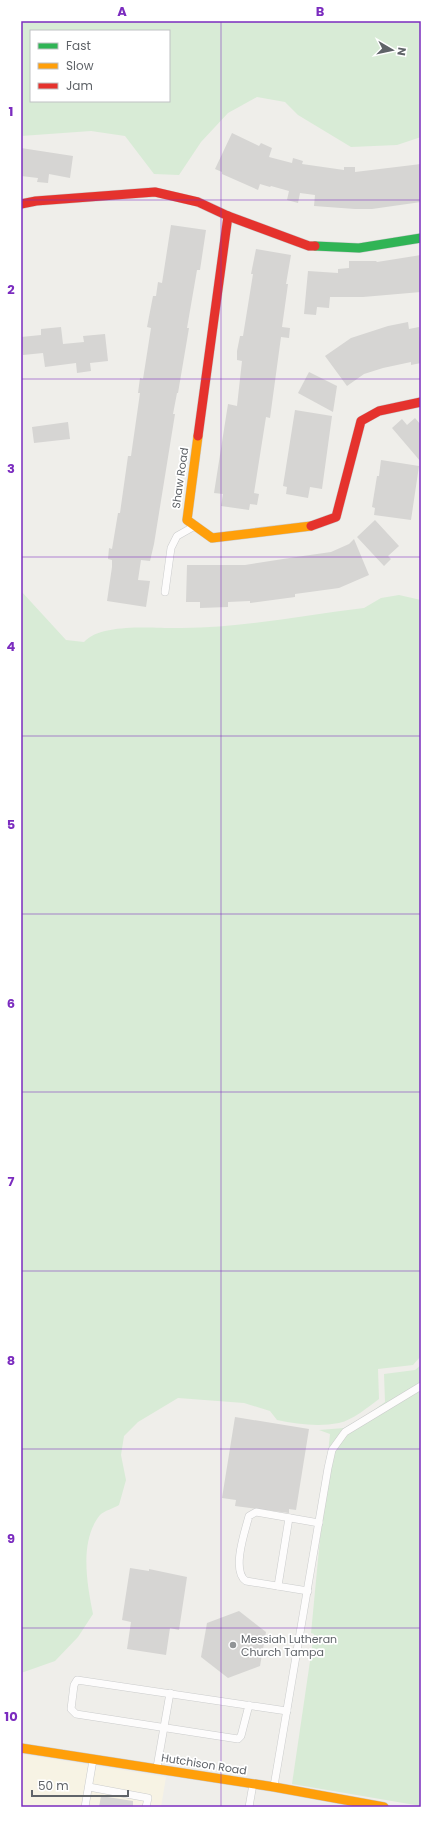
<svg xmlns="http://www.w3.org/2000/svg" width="442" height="1828" viewBox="0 0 442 1828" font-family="Poppins,sans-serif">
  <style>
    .commercial { fill: #f7f3e4 }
    .green { fill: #d8ebd6; fill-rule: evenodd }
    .building { fill: #d6d5d3 }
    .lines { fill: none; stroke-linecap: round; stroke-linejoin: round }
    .lane-casing { stroke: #cbcccc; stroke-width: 8 }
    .fast-casing { stroke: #cacacb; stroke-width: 10 }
    .slow-casing { stroke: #cacacb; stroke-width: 10 }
    .jam-casing { stroke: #cacacb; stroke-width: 10 }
    .lane { stroke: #fdfcfc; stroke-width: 7 }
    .fast { stroke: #30b455; stroke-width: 9 }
    .slow { stroke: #ff9f0a; stroke-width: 9 }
    .jam { stroke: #e5322d; stroke-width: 9 }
    .grid { fill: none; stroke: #7b2cbf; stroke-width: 1; stroke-opacity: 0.55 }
    .poi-dot { fill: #919496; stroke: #fff; stroke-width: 1.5 }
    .labels { text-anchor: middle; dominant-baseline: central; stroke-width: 3.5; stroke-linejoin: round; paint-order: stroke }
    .street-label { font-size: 11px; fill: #5f6368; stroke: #fff }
    .poi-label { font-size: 11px; fill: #5f6368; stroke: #fff; text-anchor: start }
    .neatline { fill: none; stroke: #7b2cbf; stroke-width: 1.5 }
    .grid-label { font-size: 13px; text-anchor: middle; font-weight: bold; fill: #7b2cbf }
  </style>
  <rect width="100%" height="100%" fill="#efeeea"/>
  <!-- commercial -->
  <path class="commercial" d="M 21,1754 L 166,1777 L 161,1807 L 21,1807 Z"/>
  <!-- green -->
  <g class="green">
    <path d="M 21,21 L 421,21 L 421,137 L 397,145 L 351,147 L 298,115 L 285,102 L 257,97 L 228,113 L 201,142 L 179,175 L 154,174 L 125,136 L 91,131 L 21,136 ZM 31,31 L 169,31 L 169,101 L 31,101 Z"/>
    <path d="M 21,591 L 66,640 L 84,642 C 100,623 152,628 175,628 C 239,629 301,615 364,608 L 381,598 L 399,595 L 421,600 L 421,1356 L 413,1365 L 378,1369 L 379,1399 C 368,1407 353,1420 339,1423 C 318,1427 297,1424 277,1420 L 270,1411 L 244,1403 L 178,1398 L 138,1422 L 124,1436 L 121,1455 L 126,1480 L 119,1505 C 114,1508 104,1511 100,1515 C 79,1541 87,1584 93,1614 L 78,1637 L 55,1661 L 21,1673 Z"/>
    <path d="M 421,1365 L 421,1806 L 292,1784 L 314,1634 L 311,1633 L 330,1434 L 319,1430 L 344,1428 L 367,1415 L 385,1402 L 384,1374 L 415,1370 Z"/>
  </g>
  <!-- building -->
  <g class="building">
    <path d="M 232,133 L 259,146 L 261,143 L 272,148 L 269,157 L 292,163 L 293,158 L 303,161 L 302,164 L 344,170 L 344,167 L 355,167 L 355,172 L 421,164 L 421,202 L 372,209 L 355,209 L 314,206 L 315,195 L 300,193 L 298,203 L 287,200 L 289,191 L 271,186 L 270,187 L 260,184 L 258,190 L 222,174 L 222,172 L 215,169 Z"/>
    <path d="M 21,148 L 73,156 L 70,178 L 49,174 L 48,183 L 37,182 L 38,178 L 21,176 Z"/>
    <path d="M 171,225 L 206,230 L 200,270 L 197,270 L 187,328 L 189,328 L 178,393 L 177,393 L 173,414 L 175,414 L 154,544 L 150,561 L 141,560 L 138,580 L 150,581 L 146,607 L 107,601 L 112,567 L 112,560 L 108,559 L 109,548 L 112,549 L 118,513 L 120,513 L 128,456 L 131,456 L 140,393 L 138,393 L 140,378 L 143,379 L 151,328 L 147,327 L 153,296 L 156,296 L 158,282 L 162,283 Z"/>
    <path d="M 256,249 L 291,255 L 286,284 L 288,284 L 282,327 L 290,328 L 289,338 L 281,337 L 270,418 L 266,417 L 254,493 L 259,494 L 257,505 L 250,504 L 249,510 L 221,506 L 223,494 L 214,493 L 228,404 L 237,406 L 242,361 L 237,360 L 237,351 L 240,336 L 243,336 L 253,274 L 251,274 Z"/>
    <path d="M 421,255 L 421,292 L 363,297 L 330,297 L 329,308 L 317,307 L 316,315 L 304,314 L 308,271 L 338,273 L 338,269 L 349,268 L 349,261 L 376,261 L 377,262 Z"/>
    <path d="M 408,322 L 409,329 L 419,327 L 421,363 L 411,365 L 411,362 L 383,368 L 364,374 L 347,386 L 325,356 L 351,338 L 388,326 Z"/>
    <path d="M 61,327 L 63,344 L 84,342 L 83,336 L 105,334 L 108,361 L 90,363 L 91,371 L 77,373 L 76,363 L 45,367 L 43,353 L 23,355 L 21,337 L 41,335 L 41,329 Z"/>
    <path d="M 309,372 L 337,386 L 333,412 L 298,393 Z"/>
    <path d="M 295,410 L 332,416 L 322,489 L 310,487 L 308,498 L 286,494 L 287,487 L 283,486 Z"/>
    <path d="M 415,418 L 421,425 L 421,462 L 392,428 L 402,419 L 407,425 Z"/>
    <path d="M 68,422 L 70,439 L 34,443 L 32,427 Z"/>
    <path d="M 381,460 L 419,466 L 411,520 L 374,515 L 375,508 L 372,507 L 377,476 L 379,476 Z"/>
    <path d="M 375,520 L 399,546 L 388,556 L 391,559 L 384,566 L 357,537 Z"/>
    <path d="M 354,539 L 369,575 L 339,588 L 295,594 L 295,597 L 250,603 L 250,601 L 228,602 L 228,607 L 200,608 L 200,602 L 186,602 L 187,565 L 245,565 L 296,557 L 331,552 L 349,544 Z"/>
    <path d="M 235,1417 L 309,1429 L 296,1510 L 289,1509 L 289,1513 L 235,1506 L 236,1500 L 222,1498 Z"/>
    <path d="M 130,1568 L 149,1571 L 149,1569 L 187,1577 L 179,1630 L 170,1628 L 166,1655 L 127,1649 L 131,1622 L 122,1620 Z"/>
    <path d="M 239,1611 L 266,1632 L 260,1666 L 228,1678 L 201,1657 L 207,1623 Z"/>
    <path d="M 101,1796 L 133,1801 L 133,1807 L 99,1807 Z"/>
  </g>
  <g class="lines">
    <defs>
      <g id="lane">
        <path d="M 165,592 L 171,548 L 177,536 L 193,527"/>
        <path d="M 278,1586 L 289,1518"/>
        <path d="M 308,1591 L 246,1581 C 231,1571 245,1531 249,1516 L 256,1512 L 319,1523"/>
        <path d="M 249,1705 L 241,1736 L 238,1739 L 76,1714 L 71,1709 L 74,1685 L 77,1680 L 287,1711"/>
        <path d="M 157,1767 L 170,1693"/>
        <path d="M 274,1786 L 328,1468 L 332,1450 L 345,1432 L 421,1386"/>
        <path d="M 89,1787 L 148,1798 L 146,1807"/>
        <path d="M 85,1807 L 93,1760"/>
        <path d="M 249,1807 L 253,1784"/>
      </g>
      <path id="fast" d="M 315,246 L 359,248 L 421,238"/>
      <g id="slow">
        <path d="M 198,436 L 187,520 L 212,538 L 311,526"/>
        <path d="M 21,1748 L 274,1787 L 384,1807"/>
      </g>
      <g id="jam">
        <path d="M 21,204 L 36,201 L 155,192 L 198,202 L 228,216 L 309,246 L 315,246"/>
        <path d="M 198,436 L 228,216"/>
        <path d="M 311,526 L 336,517 L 361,421 L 379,411 L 421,402"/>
      </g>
    </defs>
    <!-- lane casing -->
    <use href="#lane" class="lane-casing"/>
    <!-- fast casing -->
    <use href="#fast" class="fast-casing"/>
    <!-- slow casing -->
    <use href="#slow" class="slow-casing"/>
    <!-- jam casing -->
    <use href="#jam" class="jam-casing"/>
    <!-- lane -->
    <use href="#lane" class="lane"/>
    <!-- fast -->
    <use href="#fast" class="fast"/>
    <!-- slow -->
    <use href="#slow" class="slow"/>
    <!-- jam -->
    <use href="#jam" class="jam"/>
  </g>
  <!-- grid -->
  <path class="grid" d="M 221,21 L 221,1807M 21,200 L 421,200M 21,379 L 421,379M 21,557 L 421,557M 21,736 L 421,736M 21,914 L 421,914M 21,1092 L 421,1092M 21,1271 L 421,1271M 21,1449 L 421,1449M 21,1628 L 421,1628"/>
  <!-- markers -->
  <circle class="poi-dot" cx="233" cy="1645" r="4"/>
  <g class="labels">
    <!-- street labels -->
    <g class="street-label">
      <text transform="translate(180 478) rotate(-82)">Shaw Road</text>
      <text transform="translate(204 1764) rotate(9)">Hutchison Road</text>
    </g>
    <!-- poi labels -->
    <g class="poi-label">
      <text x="241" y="1639">Messiah Lutheran<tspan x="241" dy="13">Church Tampa</tspan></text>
    </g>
  </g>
  <!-- border -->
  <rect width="442" height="1828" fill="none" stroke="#ffffff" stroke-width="44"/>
  <!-- legend -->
  <rect x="30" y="30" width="140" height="72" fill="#ffffff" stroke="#bfc1c3"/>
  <rect x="38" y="43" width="20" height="6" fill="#30b455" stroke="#bfc1c3"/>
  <text x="66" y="50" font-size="12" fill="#5f6368">Fast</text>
  <rect x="38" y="63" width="20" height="6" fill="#ff9f0a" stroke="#bfc1c3"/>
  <text x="66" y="70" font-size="12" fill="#5f6368">Slow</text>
  <rect x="38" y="83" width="20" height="6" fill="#e5322d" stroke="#bfc1c3"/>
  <text x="66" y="90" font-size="12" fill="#5f6368">Jam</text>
  <!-- north arrow -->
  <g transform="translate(392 50) rotate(99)" stroke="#ffffff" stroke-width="3" paint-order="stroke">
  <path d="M0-3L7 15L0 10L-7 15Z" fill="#5f6368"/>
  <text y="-6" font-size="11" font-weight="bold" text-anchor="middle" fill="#5f6368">N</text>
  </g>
  <!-- scale -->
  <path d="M32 1790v6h96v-6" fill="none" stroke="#5f6368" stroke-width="2"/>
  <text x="38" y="1790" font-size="12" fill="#5f6368" stroke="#ffffff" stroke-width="3" paint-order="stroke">50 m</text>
  <rect x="22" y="22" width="398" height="1784" class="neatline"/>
  <g class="grid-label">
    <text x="122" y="16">A</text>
    <text x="320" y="16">B</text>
    <text x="11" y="116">1</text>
    <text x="11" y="294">2</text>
    <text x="11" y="473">3</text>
    <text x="11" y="651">4</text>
    <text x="11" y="829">5</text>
    <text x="11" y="1008">6</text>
    <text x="11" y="1186">7</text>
    <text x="11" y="1365">8</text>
    <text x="11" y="1543">9</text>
    <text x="11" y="1721">10</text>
  </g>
</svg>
